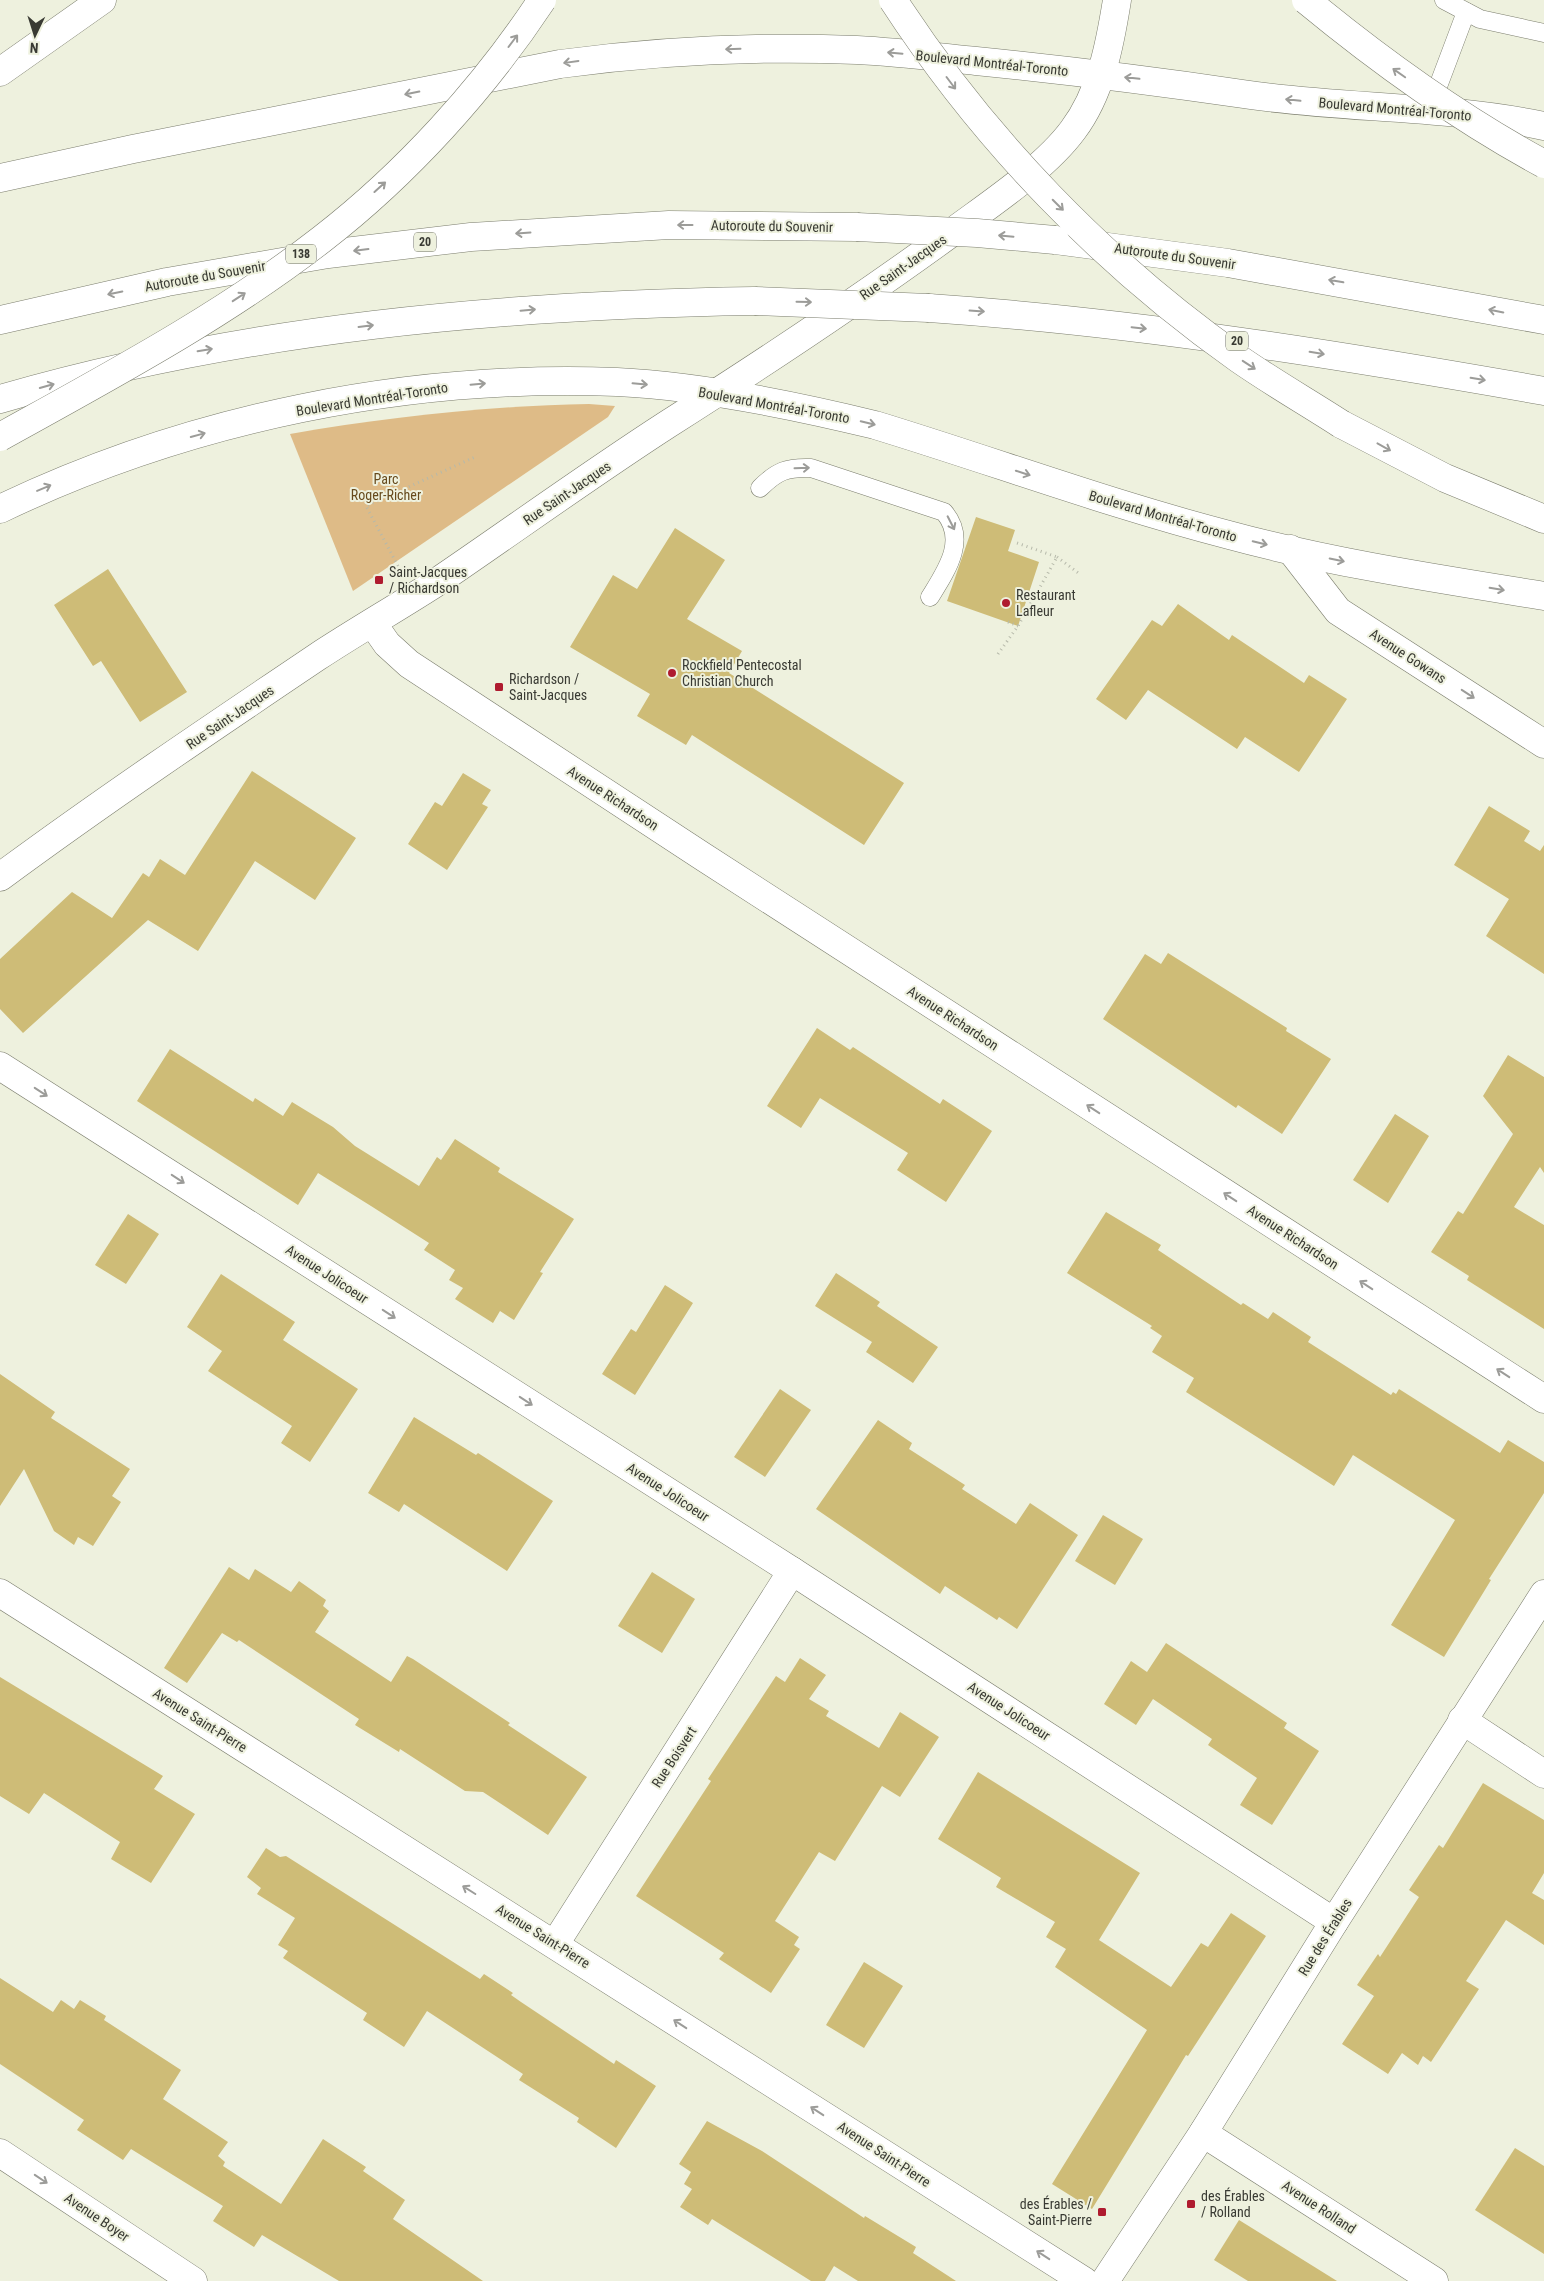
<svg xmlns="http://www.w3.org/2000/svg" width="1544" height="2281" viewBox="0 0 1544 2281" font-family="'Roboto Condensed',sans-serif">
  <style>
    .green { fill: #debb87 }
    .building { fill: #cebc77 }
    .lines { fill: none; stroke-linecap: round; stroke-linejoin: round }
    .service-casing { stroke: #7b7d6d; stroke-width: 19 }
    .minor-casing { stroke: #7b7d6d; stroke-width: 29 }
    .secondary-casing { stroke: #7b7d6d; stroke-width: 29 }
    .motorway-casing { stroke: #7b7d6d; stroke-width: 29 }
    .path { stroke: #b6b9aa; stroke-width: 3; stroke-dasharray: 1 4; stroke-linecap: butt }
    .service { stroke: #fff; stroke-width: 18 }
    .minor { stroke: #fff; stroke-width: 28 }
    .secondary { stroke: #fff; stroke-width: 28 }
    .motorway { stroke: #fff; stroke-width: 28 }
    .motorway-bridge-casing { stroke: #7b7d6d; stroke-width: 29; stroke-linecap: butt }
    .motorway-bridge { stroke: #fff; stroke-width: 28 }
    .oneway { stroke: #9c9c99 }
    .poi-dot { fill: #af1b2f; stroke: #eef1de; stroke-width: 2 }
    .labels { text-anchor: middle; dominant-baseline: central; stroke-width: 4; stroke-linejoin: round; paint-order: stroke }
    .shield { fill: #eef1de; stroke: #6f7166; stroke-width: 1 }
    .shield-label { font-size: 12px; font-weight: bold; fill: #393a33 }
    .street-label { font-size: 14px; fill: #393a33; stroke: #eef1de }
    .park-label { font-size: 14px; fill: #674a1c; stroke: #eef1de }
    .poi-label { font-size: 14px; fill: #393a33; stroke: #eef1de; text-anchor: start }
  </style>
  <rect width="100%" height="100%" fill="#eef1de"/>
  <!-- green -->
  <path class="green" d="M 589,404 L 615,406 L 608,417 L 353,591 L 290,434 C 389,417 488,406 589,404 Z"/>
  <!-- building -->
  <g class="building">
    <path d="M 976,517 L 1015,530 L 1008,551 L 1039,562 L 1018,626 L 947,601 Z"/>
    <path d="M 675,528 L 725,560 L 687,619 L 742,651 L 729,673 L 904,783 L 864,845 L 692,735 L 686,745 L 637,716 L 650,694 L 570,647 L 613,575 L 637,589 Z"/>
    <path d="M 108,569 L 187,692 L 140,722 L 101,661 L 93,666 L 54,605 Z"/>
    <path d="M 1178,604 L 1229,640 L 1232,635 L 1304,683 L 1309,675 L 1347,699 L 1299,772 L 1245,737 L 1237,749 L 1148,690 L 1126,720 L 1096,699 L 1152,620 L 1162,626 Z"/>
    <path d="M 252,771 L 356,838 L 315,900 L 255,861 L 198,951 L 148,920 L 23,1033 L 0,1009 L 0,959 L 72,892 L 112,918 L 143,873 L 149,877 L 160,859 L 185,875 Z"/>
    <path d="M 463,773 L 491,790 L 482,804 L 488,807 L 447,870 L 408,844 L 435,802 L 442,806 Z"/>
    <path d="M 1489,806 L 1530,831 L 1524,841 L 1540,851 L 1544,845 L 1544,974 L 1486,936 L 1509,899 L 1454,865 Z"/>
    <path d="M 1168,953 L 1287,1028 L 1286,1031 L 1331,1059 L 1282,1134 L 1238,1105 L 1236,1108 L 1103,1019 L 1145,954 L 1161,964 Z"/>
    <path d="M 817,1028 L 850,1050 L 853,1047 L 940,1104 L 943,1099 L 992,1131 L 946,1202 L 897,1170 L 908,1153 L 820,1098 L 801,1128 L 767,1106 Z"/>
    <path d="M 170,1049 L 253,1102 L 255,1098 L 283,1116 L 292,1102 L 333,1127 L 355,1146 L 419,1186 L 437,1157 L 441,1160 L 455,1139 L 500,1168 L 498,1172 L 574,1219 L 540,1272 L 543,1273 L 514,1320 L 500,1311 L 493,1323 L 455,1299 L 463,1288 L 449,1280 L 455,1270 L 424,1250 L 429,1243 L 371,1206 L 318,1173 L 298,1205 L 137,1101 Z"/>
    <path d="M 1508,1055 L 1544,1077 L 1544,1173 L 1540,1167 L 1514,1207 L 1544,1225 L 1544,1329 L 1467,1280 L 1469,1276 L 1431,1252 L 1458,1211 L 1463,1214 L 1513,1134 L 1483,1096 Z"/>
    <path d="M 1395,1114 L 1429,1136 L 1388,1203 L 1353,1180 Z"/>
    <path d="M 1106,1212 L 1161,1245 L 1158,1250 L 1241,1305 L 1243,1303 L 1268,1319 L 1273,1312 L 1311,1337 L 1308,1342 L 1391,1395 L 1393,1392 L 1396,1394 L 1399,1389 L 1500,1453 L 1508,1440 L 1544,1462 L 1544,1493 L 1489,1579 L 1491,1580 L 1444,1657 L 1391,1625 L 1455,1520 L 1353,1455 L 1334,1486 L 1186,1392 L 1194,1378 L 1152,1352 L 1162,1336 L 1150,1328 L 1152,1326 L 1067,1273 Z"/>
    <path d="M 128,1214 L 159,1234 L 126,1284 L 95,1265 Z"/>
    <path d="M 836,1273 L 880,1302 L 877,1306 L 938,1347 L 913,1383 L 866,1352 L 872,1342 L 815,1306 Z"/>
    <path d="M 221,1274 L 295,1322 L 283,1340 L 358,1389 L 310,1462 L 281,1443 L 292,1426 L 208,1371 L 222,1351 L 187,1327 Z"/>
    <path d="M 665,1285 L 693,1303 L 635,1395 L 602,1374 L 631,1329 L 636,1332 Z"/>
    <path d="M 0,1374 L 55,1412 L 51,1418 L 130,1469 L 112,1496 L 121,1502 L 93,1546 L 78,1537 L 74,1545 L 54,1531 L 24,1469 L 0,1506 Z"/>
    <path d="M 780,1389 L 811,1410 L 765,1477 L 734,1457 Z"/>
    <path d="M 414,1417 L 476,1455 L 478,1453 L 553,1501 L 507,1571 L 404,1504 L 399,1512 L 368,1493 Z"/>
    <path d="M 878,1420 L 912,1443 L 909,1449 L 965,1485 L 962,1489 L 1016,1524 L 1030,1503 L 1078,1535 L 1017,1629 L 999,1617 L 997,1620 L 945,1586 L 940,1594 L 816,1509 Z"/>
    <path d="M 1103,1515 L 1143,1539 L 1115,1585 L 1075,1561 Z"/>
    <path d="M 229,1567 L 249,1580 L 255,1569 L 291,1592 L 299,1581 L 326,1600 L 323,1606 L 329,1611 L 315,1632 L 391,1682 L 407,1656 L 413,1659 L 510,1723 L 508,1725 L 587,1777 L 548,1835 L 483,1792 L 465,1791 L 400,1749 L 399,1752 L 355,1725 L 359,1719 L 239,1640 L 237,1642 L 222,1633 L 187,1683 L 164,1668 Z"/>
    <path d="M 652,1572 L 695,1599 L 662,1653 L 618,1626 Z"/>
    <path d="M 1166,1643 L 1287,1723 L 1284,1728 L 1319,1751 L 1272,1825 L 1240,1805 L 1257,1778 L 1208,1745 L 1212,1739 L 1153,1699 L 1136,1725 L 1104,1704 L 1131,1661 L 1147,1672 Z"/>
    <path d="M 800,1658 L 826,1675 L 809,1699 L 829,1711 L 826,1716 L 879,1748 L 900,1712 L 939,1737 L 900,1797 L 882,1786 L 835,1861 L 819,1852 L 775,1921 L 799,1937 L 794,1945 L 800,1949 L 771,1993 L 719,1959 L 724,1953 L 636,1896 L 711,1781 L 708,1779 L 776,1676 L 785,1682 Z"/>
    <path d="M 0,1677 L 163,1776 L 154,1789 L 195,1814 L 151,1883 L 111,1859 L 120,1842 L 44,1793 L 29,1814 L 0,1796 Z"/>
    <path d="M 978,1772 L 1140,1873 L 1099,1940 L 1171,1987 L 1201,1943 L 1208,1947 L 1231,1913 L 1266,1936 L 1188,2056 L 1186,2055 L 1092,2209 L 1052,2184 L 1147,2030 L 1055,1967 L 1066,1949 L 1046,1937 L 1055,1922 L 996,1887 L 1001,1878 L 938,1839 Z"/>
    <path d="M 1483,1783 L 1544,1820 L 1544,1873 L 1532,1893 L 1544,1900 L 1544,1945 L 1506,1920 L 1466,1981 L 1479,1989 L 1431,2062 L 1423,2056 L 1418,2065 L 1402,2053 L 1388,2074 L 1342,2044 L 1374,1996 L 1357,1985 L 1378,1954 L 1380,1957 L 1419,1897 L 1409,1890 L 1439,1845 L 1443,1848 Z"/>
    <path d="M 266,1848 L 280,1857 L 286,1856 L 480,1979 L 484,1974 L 513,1993 L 511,1995 L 521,2002 L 614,2064 L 616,2060 L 656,2086 L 616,2148 L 577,2122 L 579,2118 L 519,2080 L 523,2074 L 427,2011 L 404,2047 L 363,2020 L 367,2013 L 283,1958 L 288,1951 L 278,1945 L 295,1918 L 257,1894 L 261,1888 L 247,1877 Z"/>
    <path d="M 864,1962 L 903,1986 L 864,2048 L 826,2025 Z"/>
    <path d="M 0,1978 L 53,2012 L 61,2000 L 74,2009 L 80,2000 L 106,2016 L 104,2020 L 181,2070 L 163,2099 L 228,2142 L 218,2156 L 225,2162 L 223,2166 L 281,2204 L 323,2139 L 366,2167 L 363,2171 L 405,2200 L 393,2219 L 483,2281 L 339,2281 L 262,2235 L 254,2247 L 213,2221 L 223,2206 L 131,2149 L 123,2160 L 77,2130 L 84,2120 L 0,2064 Z"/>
    <path d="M 707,2121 L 762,2151 L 864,2218 L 865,2216 L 916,2247 L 913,2253 L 956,2281 L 858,2281 L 834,2266 L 825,2281 L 811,2281 L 712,2219 L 708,2225 L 680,2207 L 692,2189 L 684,2184 L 691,2172 L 679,2164 Z"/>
    <path d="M 1515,2148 L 1544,2166 L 1544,2254 L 1475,2210 Z"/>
    <path d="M 1239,2220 L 1337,2281 L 1248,2281 L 1214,2260 Z"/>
  </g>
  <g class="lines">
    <defs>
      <g id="service">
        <path d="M 1444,0 L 1480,19 L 1544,33"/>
        <path d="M 1431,105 L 1466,12"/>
        <path d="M 760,488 C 777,471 787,467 811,468 L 944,512 C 968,540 946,571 930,597"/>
      </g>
      <g id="minor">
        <path d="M 1290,549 L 1338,611 L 1544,744"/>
        <path d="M 373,624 L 387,644 L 409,664 L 702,856 L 1544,1399"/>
        <path d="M 0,1066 L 792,1571 L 1334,1922"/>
        <path d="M 0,1593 L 1084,2281"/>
        <path d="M 1462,1720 L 1544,1774"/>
        <path d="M 555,1944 L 792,1571"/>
        <path d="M 1203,2133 L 1434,2281"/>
        <path d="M 0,2153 L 193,2281"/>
        <path d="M 1105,2281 L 1203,2133 L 1334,1922 L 1544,1594"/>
      </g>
      <g id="secondary">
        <path d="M 0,178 L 133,149 L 560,64 C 658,51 758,46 857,50 C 897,52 937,57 976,61 C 1065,70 1154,81 1243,94 C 1342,109 1445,105 1544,126"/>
        <path d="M 0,509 C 190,418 407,374 617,382 C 701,386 793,405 875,425 C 993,461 1109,504 1229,535 C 1332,563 1439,579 1544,596"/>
        <path d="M 0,877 C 103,801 210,729 317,657 C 355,632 395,609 434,584 C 512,531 589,475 668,424 C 764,363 859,300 951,233 C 990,204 1045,168 1073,130 C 1101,93 1110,44 1117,0"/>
      </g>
      <g id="motorway">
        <path d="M 0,72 L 102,0"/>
        <path d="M 1055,240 L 1228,263 L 1544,320"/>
        <path d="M 929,308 C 1136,322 1340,355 1544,391"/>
        <path d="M 0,320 L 167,282 L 328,254 L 471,237 L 669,225 L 857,227"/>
        <path d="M 0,399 C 245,328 501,305 755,301"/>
        <path d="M 1341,424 L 1445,478 L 1544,519"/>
      </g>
    </defs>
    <!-- service casing -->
    <use href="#service" class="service-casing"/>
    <!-- minor casing -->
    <use href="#minor" class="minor-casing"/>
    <!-- secondary casing -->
    <use href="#secondary" class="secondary-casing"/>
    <!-- motorway casing -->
    <use href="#motorway" class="motorway-casing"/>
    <!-- path -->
    <g class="path">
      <path d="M 1057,557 L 1081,575"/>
      <path d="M 398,566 L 366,506 L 475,457"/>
      <path d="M 1008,622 L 1018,626"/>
      <path d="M 998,654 L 1018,626 L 1057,557 L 1017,543"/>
    </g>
    <!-- service -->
    <use href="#service" class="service"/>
    <!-- minor -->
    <use href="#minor" class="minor"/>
    <!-- secondary -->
    <use href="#secondary" class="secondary"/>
    <!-- motorway -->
    <use href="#motorway" class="motorway"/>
    <defs>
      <g id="motorway-bridge">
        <path d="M 893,0 C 984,140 1103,263 1239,359 C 1272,382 1307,402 1341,424"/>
        <path d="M 1306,0 C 1380,61 1459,118 1544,164"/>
        <path d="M 857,227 L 977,233 L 1055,240"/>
        <path d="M 755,301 L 929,308"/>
        <path d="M 0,437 C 110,376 223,316 322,239 C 406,174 484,88 542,0"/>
      </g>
    </defs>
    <!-- motorway-bridge casing -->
    <use href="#motorway-bridge" class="motorway-bridge-casing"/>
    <!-- motorway-bridge -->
    <use href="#motorway-bridge" class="motorway-bridge"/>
  </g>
  <!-- one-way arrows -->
  <defs><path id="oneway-shaft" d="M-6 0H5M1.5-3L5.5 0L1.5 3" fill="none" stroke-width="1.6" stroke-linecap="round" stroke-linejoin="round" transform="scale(1.25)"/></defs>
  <g class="oneway">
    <use href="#oneway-shaft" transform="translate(513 41) rotate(-53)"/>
    <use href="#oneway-shaft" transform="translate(733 49) rotate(178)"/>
    <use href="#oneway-shaft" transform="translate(895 53) rotate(-175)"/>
    <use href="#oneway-shaft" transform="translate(571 62) rotate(172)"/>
    <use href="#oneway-shaft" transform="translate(1399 73) rotate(-145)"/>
    <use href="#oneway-shaft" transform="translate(1132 78) rotate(-174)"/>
    <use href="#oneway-shaft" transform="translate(951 83) rotate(53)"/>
    <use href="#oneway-shaft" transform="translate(412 93) rotate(169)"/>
    <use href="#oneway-shaft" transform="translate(1293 100) rotate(-174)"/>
    <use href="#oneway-shaft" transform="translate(380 187) rotate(-42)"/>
    <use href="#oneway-shaft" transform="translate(1058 205) rotate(45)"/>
    <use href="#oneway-shaft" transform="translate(685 225) rotate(-180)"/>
    <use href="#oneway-shaft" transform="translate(523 233) rotate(176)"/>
    <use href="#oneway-shaft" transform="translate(1006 236) rotate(-175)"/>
    <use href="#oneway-shaft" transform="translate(361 250) rotate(173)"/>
    <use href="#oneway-shaft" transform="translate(1336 281) rotate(-170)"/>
    <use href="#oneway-shaft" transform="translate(115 293) rotate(168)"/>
    <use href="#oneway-shaft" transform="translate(239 297) rotate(-33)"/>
    <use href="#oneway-shaft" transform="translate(804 302) rotate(1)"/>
    <use href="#oneway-shaft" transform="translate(528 310) rotate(-5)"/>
    <use href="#oneway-shaft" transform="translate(977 311) rotate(4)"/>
    <use href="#oneway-shaft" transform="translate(1496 311) rotate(-169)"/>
    <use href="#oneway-shaft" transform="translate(366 326) rotate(-7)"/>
    <use href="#oneway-shaft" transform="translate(1139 328) rotate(6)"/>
    <use href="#oneway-shaft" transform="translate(205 350) rotate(-9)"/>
    <use href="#oneway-shaft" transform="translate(1317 353) rotate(9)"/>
    <use href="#oneway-shaft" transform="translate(1249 365) rotate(33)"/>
    <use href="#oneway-shaft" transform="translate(1478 379) rotate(9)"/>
    <use href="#oneway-shaft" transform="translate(478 384) rotate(-5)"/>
    <use href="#oneway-shaft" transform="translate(640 384) rotate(5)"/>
    <use href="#oneway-shaft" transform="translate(47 386) rotate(-16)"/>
    <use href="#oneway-shaft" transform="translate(868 423) rotate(14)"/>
    <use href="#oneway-shaft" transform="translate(198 435) rotate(-15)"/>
    <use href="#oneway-shaft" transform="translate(1384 447) rotate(29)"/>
    <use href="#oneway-shaft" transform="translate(802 468) rotate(-2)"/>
    <use href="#oneway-shaft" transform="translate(1023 473) rotate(18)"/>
    <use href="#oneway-shaft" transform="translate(44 488) rotate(-23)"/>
    <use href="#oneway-shaft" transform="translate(951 523) rotate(63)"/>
    <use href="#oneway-shaft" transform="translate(1260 543) rotate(13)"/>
    <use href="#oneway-shaft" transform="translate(1337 560) rotate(12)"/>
    <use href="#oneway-shaft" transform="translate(1497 589) rotate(9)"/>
    <use href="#oneway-shaft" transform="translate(1468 694) rotate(33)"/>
    <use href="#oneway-shaft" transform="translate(41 1092) rotate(33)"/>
    <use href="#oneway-shaft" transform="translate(1093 1109) rotate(-147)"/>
    <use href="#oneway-shaft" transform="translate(178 1179) rotate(33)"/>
    <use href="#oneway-shaft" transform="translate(1230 1197) rotate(-147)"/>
    <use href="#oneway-shaft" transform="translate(1366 1285) rotate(-147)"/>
    <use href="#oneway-shaft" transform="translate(389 1314) rotate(33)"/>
    <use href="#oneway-shaft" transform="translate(1503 1373) rotate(-147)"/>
    <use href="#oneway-shaft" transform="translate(526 1401) rotate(33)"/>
    <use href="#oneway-shaft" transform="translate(469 1890) rotate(-148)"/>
    <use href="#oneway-shaft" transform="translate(680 2024) rotate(-147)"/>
    <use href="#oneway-shaft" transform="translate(817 2111) rotate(-147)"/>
    <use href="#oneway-shaft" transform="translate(41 2179) rotate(34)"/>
    <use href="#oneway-shaft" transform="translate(1043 2255) rotate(-147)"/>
  </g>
  <!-- markers -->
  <g class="poi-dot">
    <rect x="374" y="575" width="10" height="10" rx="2.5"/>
    <circle cx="1006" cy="603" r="5"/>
    <circle cx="672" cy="673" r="5"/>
    <rect x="494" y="682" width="10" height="10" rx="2.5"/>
    <rect x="1186" y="2199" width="10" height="10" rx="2.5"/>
    <rect x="1097" y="2207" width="10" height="10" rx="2.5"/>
  </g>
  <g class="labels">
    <!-- shield labels -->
    <g class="shield">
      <rect x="414" y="232.5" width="22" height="19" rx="4"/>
      <rect x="286" y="244.5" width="30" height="19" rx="4"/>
      <rect x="1226" y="331.5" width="22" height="19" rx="4"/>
    </g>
    <g class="shield-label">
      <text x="425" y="242">20</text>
      <text x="301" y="254">138</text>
      <text x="1237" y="341">20</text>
    </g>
    <!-- street labels -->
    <g class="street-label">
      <text transform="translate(992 63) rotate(6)">Boulevard Montréal-Toronto</text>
      <text transform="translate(1395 109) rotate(5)">Boulevard Montréal-Toronto</text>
      <text transform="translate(772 226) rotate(1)">Autoroute du Souvenir</text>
      <text transform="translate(1175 256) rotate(8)">Autoroute du Souvenir</text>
      <text transform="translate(903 267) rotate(-35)">Rue Saint-Jacques</text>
      <text transform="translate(205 276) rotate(-10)">Autoroute du Souvenir</text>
      <text transform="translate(372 399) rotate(-9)">Boulevard Montréal-Toronto</text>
      <text transform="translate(774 405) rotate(10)">Boulevard Montréal-Toronto</text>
      <text transform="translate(567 493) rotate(-34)">Rue Saint-Jacques</text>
      <text transform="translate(1163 516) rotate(16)">Boulevard Montréal-Toronto</text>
      <text transform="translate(1408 656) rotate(33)">Avenue Gowans</text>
      <text transform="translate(230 717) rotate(-34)">Rue Saint-Jacques</text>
      <text transform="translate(613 798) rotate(33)">Avenue Richardson</text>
      <text transform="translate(953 1018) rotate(33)">Avenue Richardson</text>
      <text transform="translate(1293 1237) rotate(33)">Avenue Richardson</text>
      <text transform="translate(327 1274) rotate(33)">Avenue Jolicoeur</text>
      <text transform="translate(668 1492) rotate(33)">Avenue Jolicoeur</text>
      <text transform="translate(1009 1711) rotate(33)">Avenue Jolicoeur</text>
      <text transform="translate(200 1720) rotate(32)">Avenue Saint-Pierre</text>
      <text transform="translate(674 1757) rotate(-57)">Rue Boisvert</text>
      <text transform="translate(543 1936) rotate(32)">Avenue Saint-Pierre</text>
      <text transform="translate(1325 1937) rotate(-58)">Rue des Érables</text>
      <text transform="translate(884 2154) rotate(33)">Avenue Saint-Pierre</text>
      <text transform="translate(1319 2207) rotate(33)">Avenue Rolland</text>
      <text transform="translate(97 2217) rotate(34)">Avenue Boyer</text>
    </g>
    <!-- park labels -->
    <g class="park-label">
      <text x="386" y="479">Parc<tspan x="386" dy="16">Roger-Richer</tspan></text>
    </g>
    <!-- poi labels -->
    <g class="poi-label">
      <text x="389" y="572">Saint-Jacques<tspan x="389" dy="16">/ Richardson</tspan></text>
      <text x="1016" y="595">Restaurant<tspan x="1016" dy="16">Lafleur</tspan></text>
      <text x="682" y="665">Rockfield Pentecostal<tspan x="682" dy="16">Christian Church</tspan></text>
      <text x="509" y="679">Richardson /<tspan x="509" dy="16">Saint-Jacques</tspan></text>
      <text x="1201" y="2196">des Érables<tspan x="1201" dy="16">/ Rolland</tspan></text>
      <text x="1092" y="2204" text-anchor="end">des Érables /<tspan x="1092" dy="16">Saint-Pierre</tspan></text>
    </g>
  </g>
  <!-- north arrow -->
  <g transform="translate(35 35) rotate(184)" stroke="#eef1de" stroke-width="4" paint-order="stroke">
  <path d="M0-4L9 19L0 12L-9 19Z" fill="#393a33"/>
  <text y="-8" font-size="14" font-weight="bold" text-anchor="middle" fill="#393a33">N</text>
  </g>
</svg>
